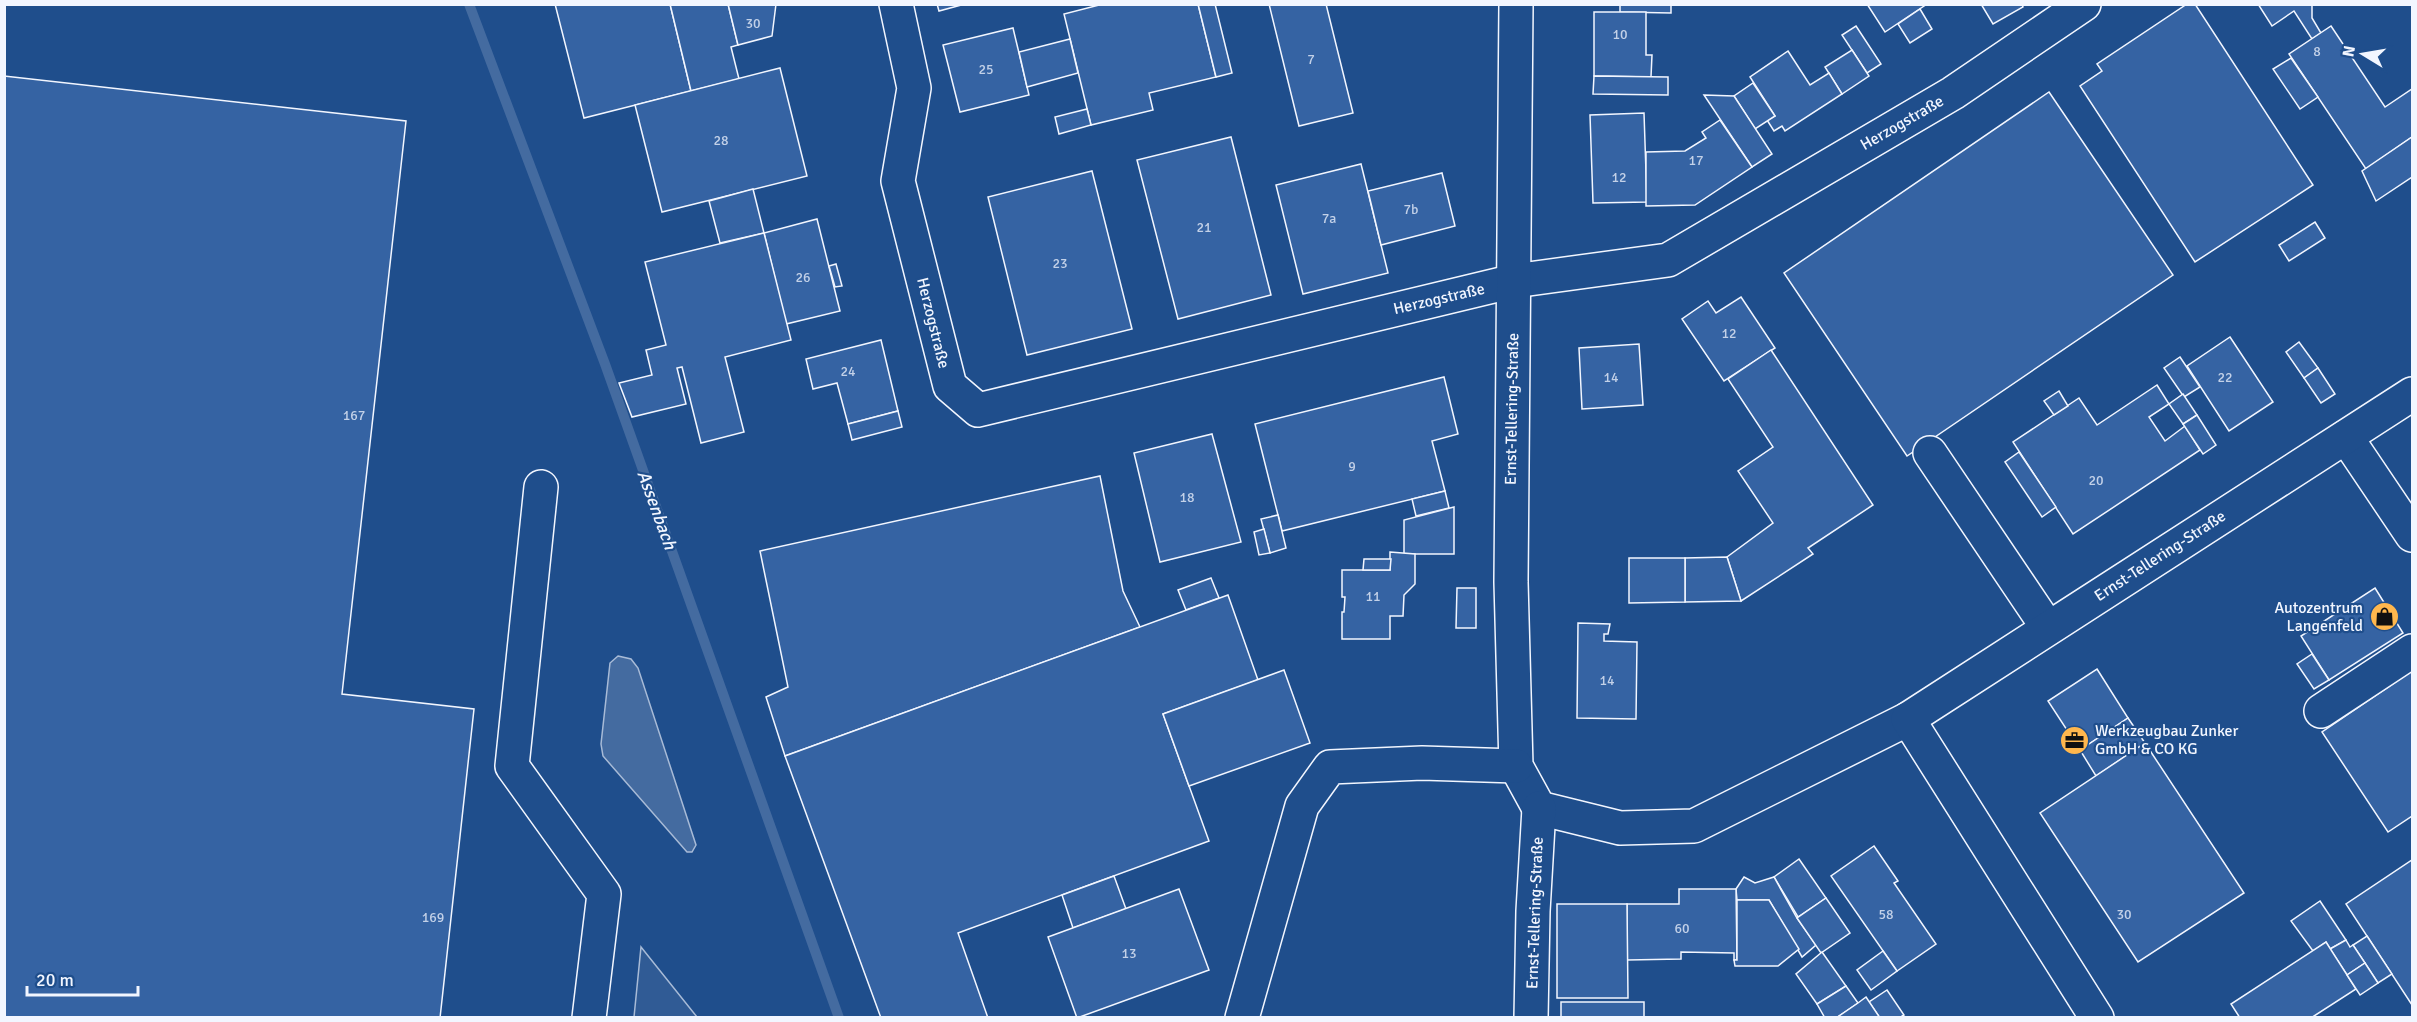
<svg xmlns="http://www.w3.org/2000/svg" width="2417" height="1022" viewBox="0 0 2417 1022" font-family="Signika,sans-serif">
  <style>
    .built { fill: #305b95; stroke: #a8bbd7; stroke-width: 1.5 }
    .water { fill: #446ba0; stroke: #a8bbd7; stroke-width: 1.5 }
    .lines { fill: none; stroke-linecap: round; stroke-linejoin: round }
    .stream { stroke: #446ba0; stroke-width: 10 }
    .building { fill: #3563a3; stroke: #f2f6ff; stroke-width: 1.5 }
    .minor-casing { stroke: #f2f6ff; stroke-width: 36 }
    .minor { stroke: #1f4e8c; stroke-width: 33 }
    .labels { text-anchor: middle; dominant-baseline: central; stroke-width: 4.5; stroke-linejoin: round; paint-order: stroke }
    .number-label { font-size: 14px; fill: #c3d1e8 }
    .street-label { font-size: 16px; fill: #f2f6ff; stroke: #1f4e8c }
    .poi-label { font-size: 16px; fill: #f2f6ff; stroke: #1f4e8c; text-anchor: end }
    .water-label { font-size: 18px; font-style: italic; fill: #f2f6ff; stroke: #1f4e8c }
  </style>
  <rect width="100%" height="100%" fill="#1f4e8c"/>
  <!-- built -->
  <path class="built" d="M 641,947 L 697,1017 L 634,1017 Z"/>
  <!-- water -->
  <path class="water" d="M 618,656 L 631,659 L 638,668 L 696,845 L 692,852 L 687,852 L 603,756 L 601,744 L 610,663 Z"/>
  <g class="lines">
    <!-- stream -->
    <path class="stream" d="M 469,4 L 605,364 L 839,1018"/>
  </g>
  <!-- building -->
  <g class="building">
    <path d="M 555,4 L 670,4 L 691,91 L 584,118 Z"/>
    <path d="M 670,4 L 728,4 L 738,45 L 731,47 L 739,79 L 691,91 Z"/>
    <path d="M 728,4 L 776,4 L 772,36 L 738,45 Z"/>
    <path d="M 937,4 L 965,4 L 939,11 Z"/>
    <path d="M 1103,4 L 1198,4 L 1216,77 L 1149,93 L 1153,110 L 1091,125 L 1064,14 Z"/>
    <path d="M 1198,4 L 1215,4 L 1232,73 L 1216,77 Z"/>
    <path d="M 1269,4 L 1326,4 L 1353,113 L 1299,126 Z"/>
    <path d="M 1620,4 L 1671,4 L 1671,13 L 1620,12 Z"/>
    <path d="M 1867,4 L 1927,4 L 1885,32 Z"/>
    <path d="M 1981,4 L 2022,4 L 2023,7 L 1993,24 Z"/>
    <path d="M 2187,4 L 2195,4 L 2313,185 L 2195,262 L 2080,86 L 2102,71 L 2097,64 Z"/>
    <path d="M 2258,4 L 2312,4 L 2312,18 L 2321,33 L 2312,39 L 2294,11 L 2272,26 Z"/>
    <path d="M 1920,9 L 1932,29 L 1910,43 L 1898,24 Z"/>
    <path d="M 1594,12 L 1646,12 L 1646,55 L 1652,55 L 1651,77 L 1594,76 Z"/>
    <path d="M 1856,26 L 1881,64 L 1867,73 L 1842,35 Z"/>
    <path d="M 2331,26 L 2385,107 L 2412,89 L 2412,137 L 2366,169 L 2289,54 Z"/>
    <path d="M 1013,28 L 1029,95 L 960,112 L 943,45 Z"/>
    <path d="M 1070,39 L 1078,73 L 1027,87 L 1019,52 Z"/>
    <path d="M 1852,50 L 1869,76 L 1842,94 L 1825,67 Z"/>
    <path d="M 1788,51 L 1810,85 L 1829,73 L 1842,94 L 1785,131 L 1782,126 L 1774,131 L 1767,120 L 1775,116 L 1750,77 Z"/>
    <path d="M 2291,58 L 2318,97 L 2300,109 L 2273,69 Z"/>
    <path d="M 780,68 L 807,176 L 662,212 L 635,105 Z"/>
    <path d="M 4,76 L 406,121 L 342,694 L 474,709 L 440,1018 L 4,1018 Z"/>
    <path d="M 1594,76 L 1668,77 L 1668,95 L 1593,94 Z"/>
    <path d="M 1753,83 L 1775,116 L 1755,129 L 1734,96 Z"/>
    <path d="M 2049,92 L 2173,275 L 1907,456 L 1784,273 Z"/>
    <path d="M 1704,95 L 1734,96 L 1772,154 L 1752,167 Z"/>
    <path d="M 1087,109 L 1091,125 L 1059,134 L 1055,117 Z"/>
    <path d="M 1644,113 L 1647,202 L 1593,203 L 1590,115 Z"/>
    <path d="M 1720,120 L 1752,167 L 1695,205 L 1646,206 L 1646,152 L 1685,151 L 1706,138 L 1702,132 Z"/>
    <path d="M 1231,137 L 1271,295 L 1178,319 L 1137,160 Z"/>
    <path d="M 2412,137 L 2412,177 L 2376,201 L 2362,171 Z"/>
    <path d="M 1361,164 L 1388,273 L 1303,294 L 1276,185 Z"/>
    <path d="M 1092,171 L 1132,329 L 1027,355 L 988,197 Z"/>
    <path d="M 1442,173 L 1455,226 L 1381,245 L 1368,191 Z"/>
    <path d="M 753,189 L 764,233 L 720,243 L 709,201 Z"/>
    <path d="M 817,219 L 840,311 L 786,324 L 764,233 Z"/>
    <path d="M 2315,222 L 2325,238 L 2289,261 L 2279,245 Z"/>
    <path d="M 764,233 L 791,340 L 725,357 L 744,432 L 701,443 L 682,367 L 677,368 L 686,404 L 632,417 L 619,383 L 652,375 L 646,350 L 666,345 L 645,262 Z"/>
    <path d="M 836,264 L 842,286 L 835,287 L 829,266 Z"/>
    <path d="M 1741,297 L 1775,348 L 1724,381 L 1682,319 L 1708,301 L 1716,313 Z"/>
    <path d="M 2230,337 L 2273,402 L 2229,431 L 2187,366 Z"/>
    <path d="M 881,340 L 898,411 L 848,424 L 837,383 L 813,389 L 806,359 Z"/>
    <path d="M 2299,342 L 2318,368 L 2304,378 L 2286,352 Z"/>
    <path d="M 1639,344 L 1643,405 L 1582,409 L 1579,348 Z"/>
    <path d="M 1771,350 L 1873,505 L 1808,548 L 1813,554 L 1741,601 L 1727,557 L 1773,523 L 1738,471 L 1773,447 L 1728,379 Z"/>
    <path d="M 2180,357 L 2200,387 L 2184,397 L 2164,368 Z"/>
    <path d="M 2318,368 L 2335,394 L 2321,403 L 2304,378 Z"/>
    <path d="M 1444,377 L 1458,434 L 1432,441 L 1445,491 L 1282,531 L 1255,424 Z"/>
    <path d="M 2157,385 L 2169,404 L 2149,417 L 2165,441 L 2185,426 L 2200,450 L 2073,534 L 2013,442 L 2079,398 L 2097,425 Z"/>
    <path d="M 2059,391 L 2068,406 L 2054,415 L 2044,401 Z"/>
    <path d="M 2183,394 L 2197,415 L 2183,424 L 2169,404 Z"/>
    <path d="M 898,411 L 902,427 L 852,440 L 848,424 Z"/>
    <path d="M 2197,415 L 2216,445 L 2203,454 L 2183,424 Z"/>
    <path d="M 1212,434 L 1241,542 L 1160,562 L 1134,453 Z"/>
    <path d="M 2019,452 L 2056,507 L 2042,517 L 2005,462 Z"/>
    <path d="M 1100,476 L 1123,591 L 1140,627 L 785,756 L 766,697 L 788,687 L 760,551 Z"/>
    <path d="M 1445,491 L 1449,508 L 1416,516 L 1412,499 Z"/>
    <path d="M 1454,507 L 1454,554 L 1404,554 L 1404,520 Z"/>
    <path d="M 1278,515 L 1286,548 L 1270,553 L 1261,519 Z"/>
    <path d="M 1264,529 L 1270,553 L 1259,555 L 1254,532 Z"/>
    <path d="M 1390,552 L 1415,554 L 1415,584 L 1404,595 L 1403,616 L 1390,616 L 1390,639 L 1342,639 L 1342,612 L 1344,612 L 1345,597 L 1342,597 L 1342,570 L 1390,570 Z"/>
    <path d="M 1727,557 L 1741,601 L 1685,602 L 1685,558 Z"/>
    <path d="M 1629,558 L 1685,558 L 1685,602 L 1629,603 Z"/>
    <path d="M 1364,559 L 1391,559 L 1390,570 L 1363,570 Z"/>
    <path d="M 1211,578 L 1219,598 L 1186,610 L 1178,590 Z"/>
    <path d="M 1457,588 L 1476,588 L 1476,628 L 1456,628 Z"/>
    <path d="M 2375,588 L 2403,633 L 2329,680 L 2301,636 Z"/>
    <path d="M 1228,595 L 1258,680 L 1163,714 L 1209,841 L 958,933 L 988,1018 L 881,1018 L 785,756 Z"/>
    <path d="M 1578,623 L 1610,624 L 1608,634 L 1604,634 L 1604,641 L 1637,642 L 1636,719 L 1577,718 Z"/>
    <path d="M 2312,654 L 2329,680 L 2314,689 L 2297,664 Z"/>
    <path d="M 2097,669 L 2128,718 L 2080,750 L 2048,701 Z"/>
    <path d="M 1284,670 L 1310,743 L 1189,786 L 1163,714 Z"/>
    <path d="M 2412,671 L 2412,816 L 2388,832 L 2322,732 Z"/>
    <path d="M 2128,718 L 2145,743 L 2096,776 L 2080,750 Z"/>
    <path d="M 2145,743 L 2244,893 L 2138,962 L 2040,813 Z"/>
    <path d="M 1874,846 L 1898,881 L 1894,883 L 1936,944 L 1897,971 L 1831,876 Z"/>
    <path d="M 1799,859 L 1826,898 L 1798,917 L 1774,877 Z"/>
    <path d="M 2412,860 L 2412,1005 L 2346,904 Z"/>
    <path d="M 1114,876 L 1126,909 L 1073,928 L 1062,895 Z"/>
    <path d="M 1744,877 L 1755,883 L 1774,877 L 1797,918 L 1816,945 L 1802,957 L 1769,900 L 1737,900 L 1736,889 Z"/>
    <path d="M 1179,889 L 1209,970 L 1077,1018 L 1048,937 Z"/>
    <path d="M 1679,889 L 1736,889 L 1737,960 L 1734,960 L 1734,953 L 1681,952 L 1681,959 L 1627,960 L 1627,904 L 1679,904 Z"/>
    <path d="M 1826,898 L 1850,933 L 1821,953 L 1797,918 Z"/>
    <path d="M 1737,900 L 1769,900 L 1799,949 L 1778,966 L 1735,966 L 1734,960 L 1737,960 Z"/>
    <path d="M 2320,901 L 2346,940 L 2330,949 L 2326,942 L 2313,951 L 2291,921 Z"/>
    <path d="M 1557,904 L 1627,904 L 1628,998 L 1557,998 Z"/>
    <path d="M 2367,936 L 2392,974 L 2378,983 L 2353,945 Z"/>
    <path d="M 2346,940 L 2350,947 L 2353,945 L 2365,963 L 2347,975 L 2330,949 Z"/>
    <path d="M 2326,942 L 2356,989 L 2311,1018 L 2240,1018 L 2231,1004 Z"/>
    <path d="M 1883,951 L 1897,971 L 1871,990 L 1857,970 Z"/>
    <path d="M 1822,952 L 1846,986 L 1817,1004 L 1796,974 Z"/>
    <path d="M 2365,963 L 2378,983 L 2360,995 L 2347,975 Z"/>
    <path d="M 1846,986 L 1858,1003 L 1836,1018 L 1825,1018 L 1817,1004 Z"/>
    <path d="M 1887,990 L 1904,1015 L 1899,1018 L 1880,1018 L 1869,1002 Z"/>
    <path d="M 1866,997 L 1880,1018 L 1836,1018 L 1858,1003 Z"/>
    <rect x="1561" y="1002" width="83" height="16"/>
  </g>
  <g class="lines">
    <defs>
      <g id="minor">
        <path d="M 896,4 L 914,88 L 898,181 L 950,386 L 978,410 L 1514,281 L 1668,260 L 1953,93 L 2084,4"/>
        <path d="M 1516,4 L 1511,582 L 1516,766 L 1539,808 L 1620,828 L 1694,826 L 1908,719"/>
        <path d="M 2346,437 L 2412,535"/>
        <path d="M 1930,453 L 2048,628"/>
        <path d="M 541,487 L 512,766 L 604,894 L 589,1018"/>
        <path d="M 2321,711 L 2412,651"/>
        <path d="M 1242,1018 L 1302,806 L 1330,767 L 1422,763 L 1516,766"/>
        <path d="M 1531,1018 L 1533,911 L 1539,808"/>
        <path d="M 2097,1018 L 1908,719 L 2412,394"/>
      </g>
    </defs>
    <!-- minor casing -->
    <use href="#minor" class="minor-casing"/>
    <!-- minor -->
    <use href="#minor" class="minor"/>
  </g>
  <!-- icons -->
  <defs>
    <symbol id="shop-disc" viewBox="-11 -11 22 22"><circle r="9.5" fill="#ffb74d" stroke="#1f4e8c"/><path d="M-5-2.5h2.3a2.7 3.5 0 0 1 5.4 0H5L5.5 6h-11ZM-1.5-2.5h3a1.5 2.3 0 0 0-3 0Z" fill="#111"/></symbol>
    <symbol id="office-disc" viewBox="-11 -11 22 22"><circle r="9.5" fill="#ffb74d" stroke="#1f4e8c"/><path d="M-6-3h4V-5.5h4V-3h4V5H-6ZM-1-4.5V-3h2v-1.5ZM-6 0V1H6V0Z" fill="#111"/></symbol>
  </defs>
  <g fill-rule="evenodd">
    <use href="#shop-disc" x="2368" y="600" width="33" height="33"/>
    <use href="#office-disc" x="2058" y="724" width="33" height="33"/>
  </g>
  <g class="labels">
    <!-- number labels -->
    <g class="number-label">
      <text x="753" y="23">30</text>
      <text x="1620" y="34">10</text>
      <text x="2317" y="51">8</text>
      <text x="1311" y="59">7</text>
      <text x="986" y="69">25</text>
      <text x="721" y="140">28</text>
      <text x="1696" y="160">17</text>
      <text x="1619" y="177">12</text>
      <text x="1411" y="209">7b</text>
      <text x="1329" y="218">7a</text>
      <text x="1204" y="227">21</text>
      <text x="1060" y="263">23</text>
      <text x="803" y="277">26</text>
      <text x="1729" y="333">12</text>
      <text x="848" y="371">24</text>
      <text x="1611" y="377">14</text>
      <text x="2225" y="377">22</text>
      <text x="354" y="415">167</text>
      <text x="1352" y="466">9</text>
      <text x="2096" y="480">20</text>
      <text x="1187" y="497">18</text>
      <text x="1373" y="596">11</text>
      <text x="1607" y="680">14</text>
      <text x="1886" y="914">58</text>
      <text x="2124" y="914">30</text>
      <text x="433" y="917">169</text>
      <text x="1682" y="928">60</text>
      <text x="1129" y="953">13</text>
    </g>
    <!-- street labels -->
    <g class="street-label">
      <text transform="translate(1902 123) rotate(-30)">Herzogstraße</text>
      <text transform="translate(1439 299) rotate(-13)">Herzogstraße</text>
      <text transform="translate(933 323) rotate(76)">Herzogstraße</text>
      <text transform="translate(1512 409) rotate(-89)">Ernst-Tellering-Straße</text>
      <text transform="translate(2160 556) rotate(-33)">Ernst-Tellering-Straße</text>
      <text transform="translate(1535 913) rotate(-88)">Ernst-Tellering-Straße</text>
    </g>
    <!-- poi labels -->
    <g class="poi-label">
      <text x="2363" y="608">Autozentrum<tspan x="2363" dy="18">Langenfeld</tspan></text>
      <text x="2095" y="731" text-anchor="start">Werkzeugbau Zunker<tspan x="2095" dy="18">GmbH &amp; CO KG</tspan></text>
    </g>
    <!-- water labels -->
    <g class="water-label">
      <text transform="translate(657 510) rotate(70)">Assenbach</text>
    </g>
  </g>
  <!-- border -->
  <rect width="2417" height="1022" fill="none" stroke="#f2f6ff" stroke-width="12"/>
  <!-- north arrow -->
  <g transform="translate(2363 54) rotate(281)" stroke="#1f4e8c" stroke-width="4.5" paint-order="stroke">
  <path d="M0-4.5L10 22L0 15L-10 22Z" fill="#f2f6ff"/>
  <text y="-9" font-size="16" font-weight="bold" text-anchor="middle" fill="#f2f6ff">N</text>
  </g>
  <!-- scale -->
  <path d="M27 986v9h111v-9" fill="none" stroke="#f2f6ff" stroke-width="3"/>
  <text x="36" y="986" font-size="18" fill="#f2f6ff" stroke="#1f4e8c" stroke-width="4.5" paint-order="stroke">20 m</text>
</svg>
